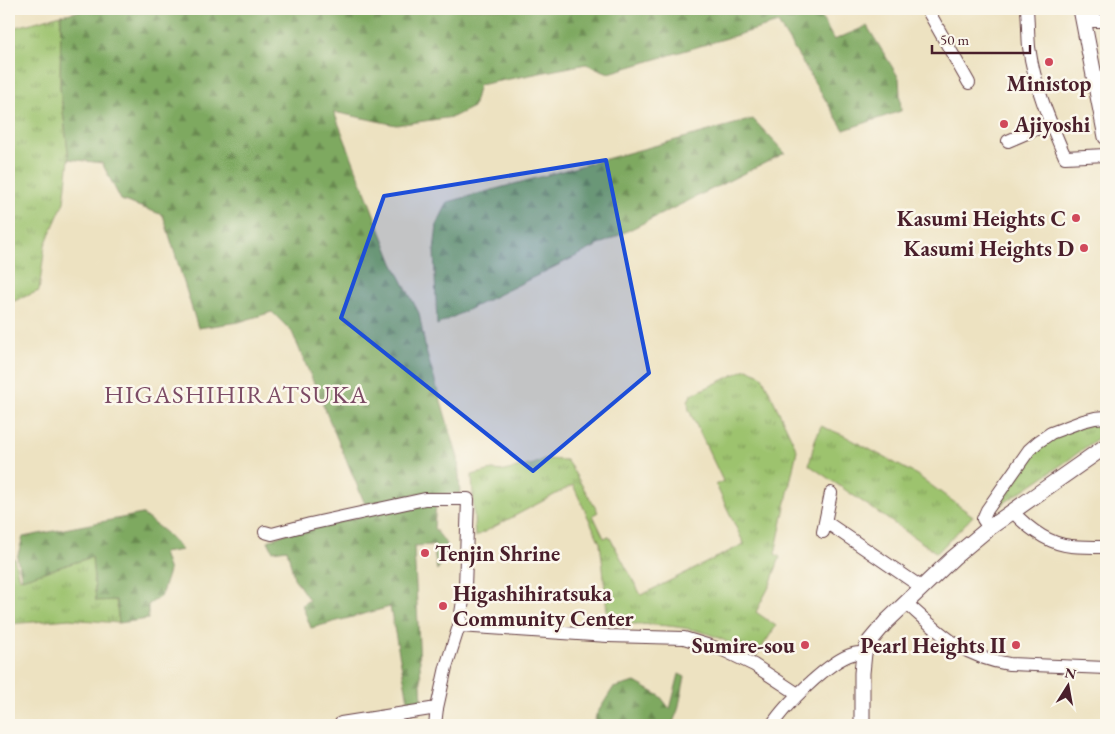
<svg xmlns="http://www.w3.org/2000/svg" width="1115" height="734" viewBox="0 0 1115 734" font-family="'EB Garamond',serif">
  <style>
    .grass { fill: url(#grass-tufts); stroke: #74714c }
    .forest { fill: url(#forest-firs); stroke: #646446 }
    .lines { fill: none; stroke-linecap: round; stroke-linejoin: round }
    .minor-casing { stroke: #623c42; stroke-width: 14 }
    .tertiary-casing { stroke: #623c42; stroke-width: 17 }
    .minor { stroke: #fff; stroke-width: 12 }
    .tertiary { stroke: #fff; stroke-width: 15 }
    .marked { fill: #1d4ed8; fill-opacity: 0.2; stroke: #1d4ed8; stroke-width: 4; stroke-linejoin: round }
    .poi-dot { fill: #d1495b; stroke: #fbf7ec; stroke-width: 2 }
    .labels { text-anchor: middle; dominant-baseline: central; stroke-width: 5; stroke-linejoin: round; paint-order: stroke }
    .poi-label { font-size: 22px; font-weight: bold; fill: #4a1f2b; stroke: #fbf7ec; text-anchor: end }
    .quarter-label { font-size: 25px; letter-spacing: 1px; fill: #7c4b65; stroke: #fbf7ec }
  </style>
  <defs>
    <pattern id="grass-tufts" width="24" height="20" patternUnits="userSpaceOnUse" patternTransform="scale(1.25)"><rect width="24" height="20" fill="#9dc36e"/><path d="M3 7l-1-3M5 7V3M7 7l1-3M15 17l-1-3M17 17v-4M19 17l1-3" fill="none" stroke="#829e5b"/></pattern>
    <pattern id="forest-firs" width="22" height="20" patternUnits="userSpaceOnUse" patternTransform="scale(1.25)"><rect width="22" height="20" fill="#7ea961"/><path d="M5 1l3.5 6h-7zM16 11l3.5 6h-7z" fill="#698950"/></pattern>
  </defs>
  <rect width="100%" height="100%" fill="#fbf7ec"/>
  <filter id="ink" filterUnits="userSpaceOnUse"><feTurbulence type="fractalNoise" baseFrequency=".02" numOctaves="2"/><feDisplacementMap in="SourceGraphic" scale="10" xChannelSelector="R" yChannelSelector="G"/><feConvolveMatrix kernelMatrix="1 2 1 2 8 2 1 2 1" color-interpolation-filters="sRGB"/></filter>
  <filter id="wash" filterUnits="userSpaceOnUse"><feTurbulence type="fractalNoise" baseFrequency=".0096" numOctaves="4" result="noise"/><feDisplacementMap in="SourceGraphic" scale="20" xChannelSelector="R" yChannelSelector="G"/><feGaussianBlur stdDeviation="1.12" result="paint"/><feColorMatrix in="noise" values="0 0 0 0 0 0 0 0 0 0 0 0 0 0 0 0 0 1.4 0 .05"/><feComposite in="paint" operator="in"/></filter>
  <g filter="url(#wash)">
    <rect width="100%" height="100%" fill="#ede2c1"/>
    <!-- grass -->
    <g class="grass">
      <path d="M 61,15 L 60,87 L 69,159 L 64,202 L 45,245 L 39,291 L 9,303 L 9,29 Z"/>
      <path d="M 748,369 L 762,376 L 797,450 L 775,554 L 780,557 L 770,585 L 756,612 L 776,626 L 755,658 C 744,652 733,644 721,639 C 686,623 646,625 608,623 L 603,568 L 600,543 L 573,485 L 475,537 L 472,475 L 492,470 L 504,471 L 534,464 L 544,459 L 566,460 L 571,467 L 598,512 L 593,515 L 604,538 L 609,536 L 641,595 L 744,544 L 716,485 L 723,481 L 689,410 L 688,401 L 691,395 L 744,370 Z"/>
      <path d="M 1106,420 L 1106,432 L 1067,461 L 989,513 L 1030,453 L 1055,435 Z"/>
      <path d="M 821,426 L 843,435 L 917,475 L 973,516 L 937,553 L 809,465 L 815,440 Z"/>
      <path d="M 92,557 L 96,600 L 116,600 L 119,623 L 69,619 L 9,624 L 9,560 L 14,558 L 19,579 Z"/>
    </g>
    <!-- forest -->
    <g class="forest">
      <path d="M 90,9 L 817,9 L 834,40 L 867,26 L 899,78 L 901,111 L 844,130 L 778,23 L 609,73 L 586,64 L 479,85 L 473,107 L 453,117 L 396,125 L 334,112 L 393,263 L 419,313 L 426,351 L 458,458 L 460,494 L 418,494 L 365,504 L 292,332 L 272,312 L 239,322 L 198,328 L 163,215 L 121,200 L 102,163 L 69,159 L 60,87 L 61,15 Z"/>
      <path d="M 753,119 L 785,153 L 437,325 L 434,251 L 437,224 L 448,202 Z"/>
      <path d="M 417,504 L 436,504 L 434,528 C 450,548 452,548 437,570 L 433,545 L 414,546 L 422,703 L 409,705 L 390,607 L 311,628 L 302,605 L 309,600 L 294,578 L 287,549 L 273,551 L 268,541 L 287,533 Z"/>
      <path d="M 142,514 L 166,533 L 182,550 L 163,553 L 169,571 L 161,596 L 148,605 L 148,619 L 119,623 L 116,600 L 96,601 L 92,557 L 22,579 L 17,558 L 23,537 Z"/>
      <path d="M 679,674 L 685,677 L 678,710 L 672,725 L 594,725 L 596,715 L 613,688 L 635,682 L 660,696 L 670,709 Z"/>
    </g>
  </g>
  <g filter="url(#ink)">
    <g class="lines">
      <defs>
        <g id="minor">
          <path d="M 927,9 L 969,83"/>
          <path d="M 1027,9 C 1028,21 1028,35 1029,47 C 1034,85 1050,122 1065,157 L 1106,155"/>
          <path d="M 1083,21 L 1106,21"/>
          <path d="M 1008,141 L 1050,123"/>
          <path d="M 1012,511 C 1028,528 1048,544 1071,546 C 1083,547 1095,547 1106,547"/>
          <path d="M 826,522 L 921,587"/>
          <path d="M 989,528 L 983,519 L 987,510 L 1029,450 L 1038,442 L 1051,433 L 1083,421 L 1095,418 L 1106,417"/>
          <path d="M 265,532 L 272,534 L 310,524 L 425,499 L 468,499 L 465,588 L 459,626 L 446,667 L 437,708 L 435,725"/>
          <path d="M 823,532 L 831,493"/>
          <path d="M 906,603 C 940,633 962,657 1009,664 L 1106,668"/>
          <path d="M 459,626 L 608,636 L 684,638 L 723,650 L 754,665 L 798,694"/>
          <path d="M 340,725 L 341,723 L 437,708"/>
          <path d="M 772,725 C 785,705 830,660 853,654 C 856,653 861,653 864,653"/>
        </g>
        <g id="tertiary">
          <path d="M 1081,9 L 1106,137"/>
          <path d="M 862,725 L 862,673 L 864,653 L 870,641 L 886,622 L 953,558 L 989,528 L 1106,446"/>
        </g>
      </defs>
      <!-- minor casing -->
      <use href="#minor" class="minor-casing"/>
      <!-- tertiary casing -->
      <use href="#tertiary" class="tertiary-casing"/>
      <!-- minor -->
      <use href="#minor" class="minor"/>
      <!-- tertiary -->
      <use href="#tertiary" class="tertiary"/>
    </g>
  </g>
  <!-- marked area -->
  <path class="marked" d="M 606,160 L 649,373 L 533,471 L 341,318 L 384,196 Z"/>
  <!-- markers -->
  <g class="poi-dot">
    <circle cx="1049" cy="62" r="5"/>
    <circle cx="1004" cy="124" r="5"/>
    <circle cx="1076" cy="218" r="5"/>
    <circle cx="1084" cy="248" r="5"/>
    <circle cx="425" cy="553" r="5"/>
    <circle cx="443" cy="606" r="5"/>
    <circle cx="805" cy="645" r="5"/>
    <circle cx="1016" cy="645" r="5"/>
  </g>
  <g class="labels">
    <!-- poi labels -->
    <g class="poi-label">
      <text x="1049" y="83" text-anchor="middle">Ministop</text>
      <text x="1014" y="124" text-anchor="start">Ajiyoshi</text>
      <text x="1066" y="218">Kasumi Heights C</text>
      <text x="1074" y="248">Kasumi Heights D</text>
      <text x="435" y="553" text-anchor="start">Tenjin Shrine</text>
      <text x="453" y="593" text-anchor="start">Higashihiratsuka<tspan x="453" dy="25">Community Center</tspan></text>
      <text x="795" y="645">Sumire-sou</text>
      <text x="1006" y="645">Pearl Heights II</text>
    </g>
    <!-- quarter labels -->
    <g class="quarter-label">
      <text x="236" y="394">HIGASHIHIRATSUKA</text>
    </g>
  </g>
  <!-- margin -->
  <rect width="1115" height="734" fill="none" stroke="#fbf7ec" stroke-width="30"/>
  <!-- north arrow -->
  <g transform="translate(1068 686) rotate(11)" stroke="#fbf7ec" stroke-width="4" paint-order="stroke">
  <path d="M0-4L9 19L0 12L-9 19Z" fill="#4a1f2b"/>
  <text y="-8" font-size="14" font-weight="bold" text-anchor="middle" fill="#4a1f2b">N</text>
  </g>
  <!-- scale -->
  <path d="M932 45v8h98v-8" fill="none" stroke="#4a1f2b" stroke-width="2.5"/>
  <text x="940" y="45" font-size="15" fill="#4a1f2b" stroke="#fbf7ec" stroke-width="4" paint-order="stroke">50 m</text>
</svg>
